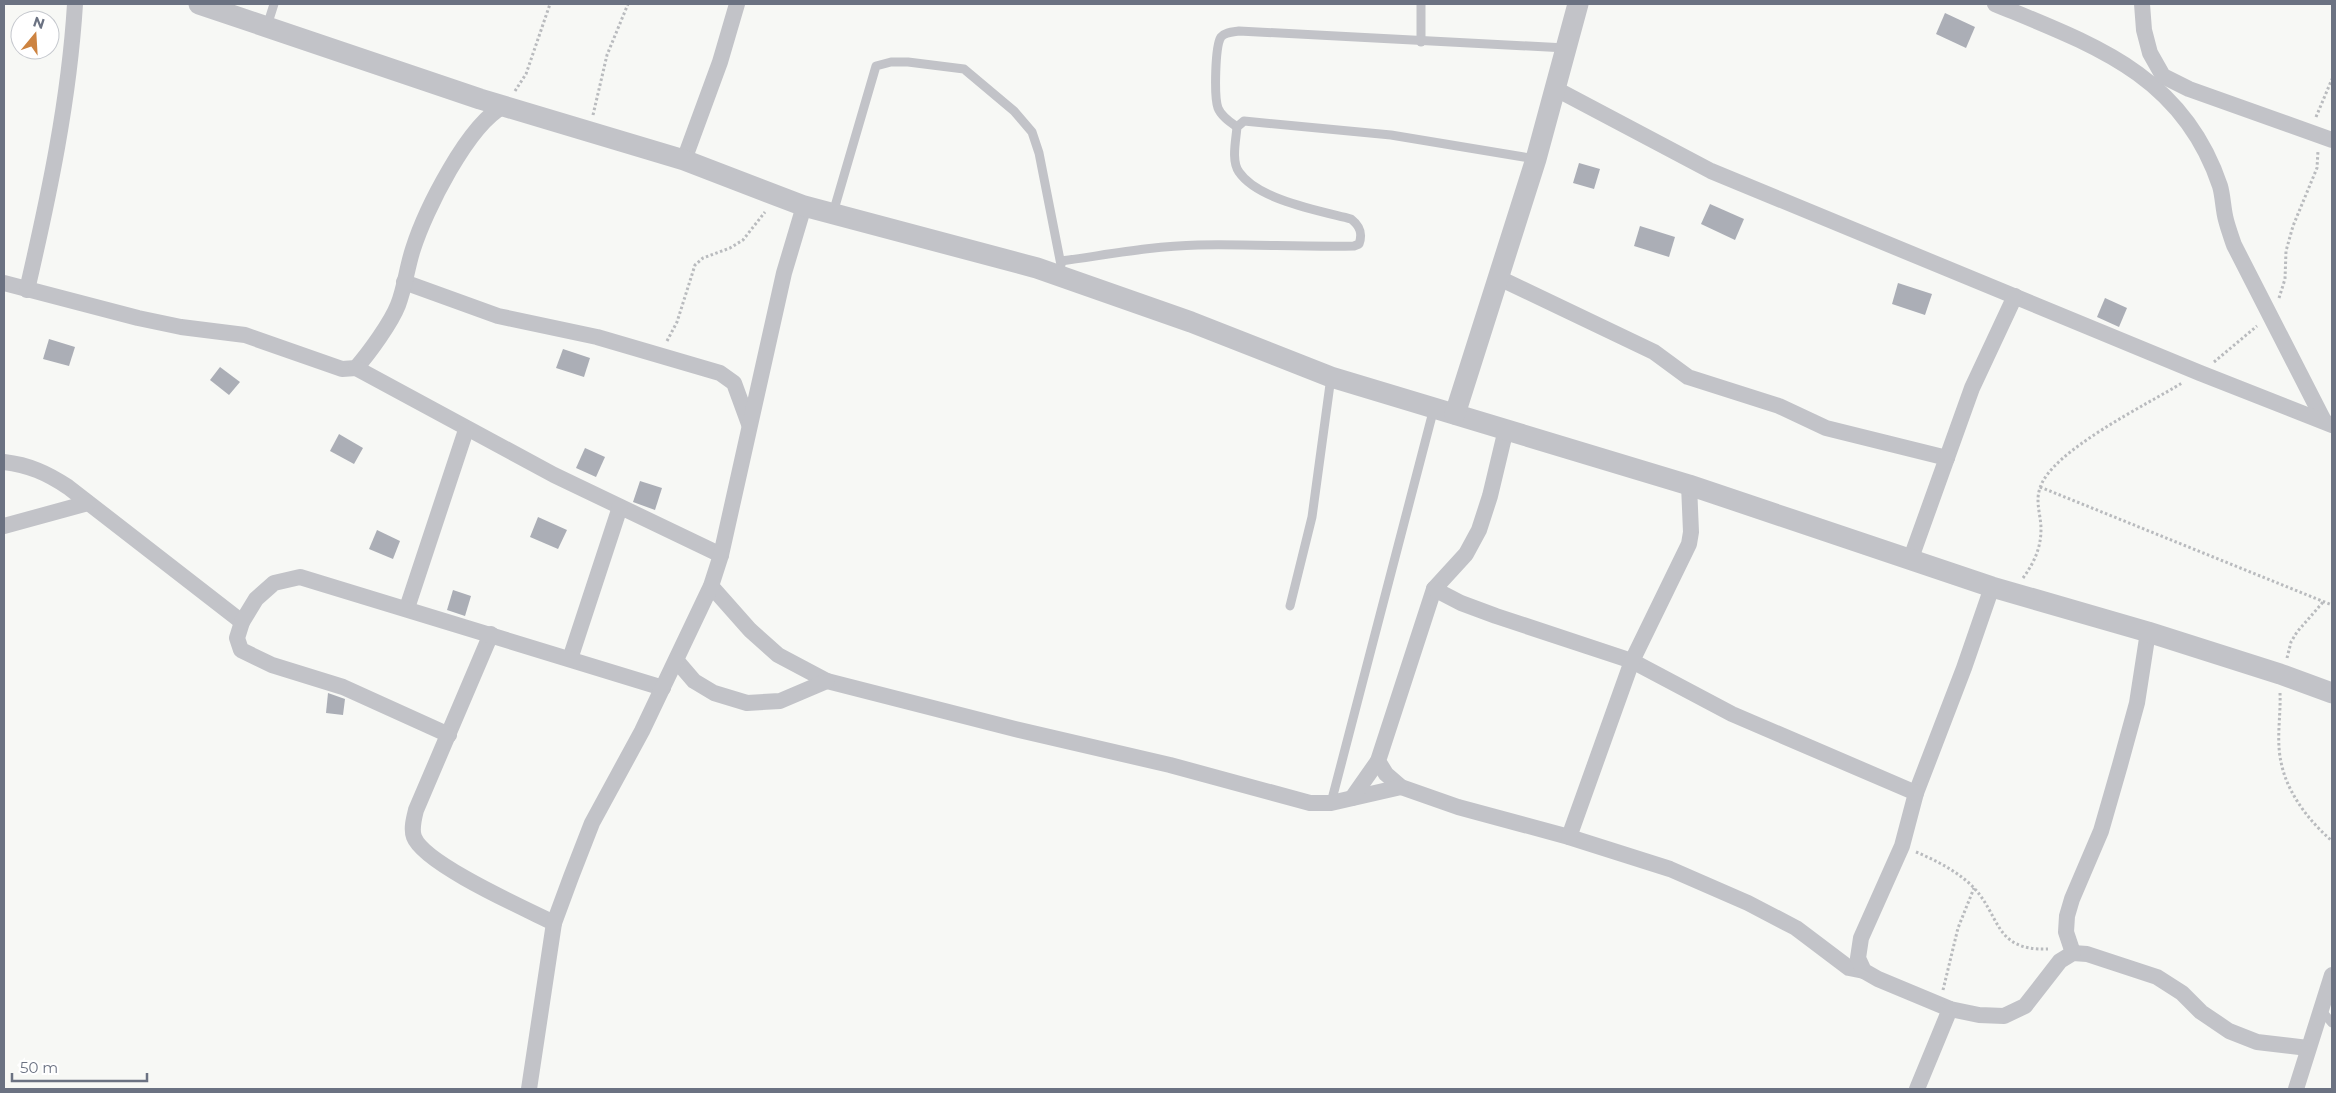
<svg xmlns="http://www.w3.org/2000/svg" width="2336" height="1093" viewBox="0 0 2336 1093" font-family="Montserrat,sans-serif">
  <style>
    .building { fill: #abaeb6 }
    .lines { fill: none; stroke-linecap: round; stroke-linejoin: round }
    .path { stroke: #b9bbbe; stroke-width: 3; stroke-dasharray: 2.5 2.5; stroke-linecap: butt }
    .service { stroke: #c2c3c8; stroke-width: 9 }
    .minor { stroke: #c2c3c8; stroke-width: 16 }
    .tertiary { stroke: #c2c3c8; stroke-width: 21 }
  </style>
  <rect width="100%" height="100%" fill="#f7f8f5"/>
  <!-- building -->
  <g class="building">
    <path d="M 1945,13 L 1975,27 L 1966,48 L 1936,34 Z"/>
    <path d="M 1579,163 L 1600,169 L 1594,189 L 1573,183 Z"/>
    <path d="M 1710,204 L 1744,219 L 1735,240 L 1701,224 Z"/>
    <path d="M 1640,226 L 1675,237 L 1669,257 L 1634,246 Z"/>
    <path d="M 1898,283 L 1932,294 L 1925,315 L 1892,304 Z"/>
    <path d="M 2105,298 L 2127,308 L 2119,327 L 2097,317 Z"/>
    <path d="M 49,339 L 75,347 L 69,366 L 43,359 Z"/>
    <path d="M 563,349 L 590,358 L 584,377 L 556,368 Z"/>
    <path d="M 220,367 L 240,382 L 229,395 L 210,380 Z"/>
    <path d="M 339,434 L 363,448 L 354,464 L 330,451 Z"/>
    <path d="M 585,448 L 605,457 L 596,477 L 576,468 Z"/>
    <path d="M 640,481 L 662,488 L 655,510 L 633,502 Z"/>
    <path d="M 538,517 L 567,530 L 558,549 L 530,537 Z"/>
    <path d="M 377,530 L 400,541 L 393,559 L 369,549 Z"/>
    <path d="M 453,590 L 471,596 L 465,616 L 447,610 Z"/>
    <path d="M 328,693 L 345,699 L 343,715 L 326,713 Z"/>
  </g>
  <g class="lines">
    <!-- path -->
    <g class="path">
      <path d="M 515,91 L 526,74 L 550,4"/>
      <path d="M 593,115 L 607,55 L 628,4"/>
      <path d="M 2316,117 L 2332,79"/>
      <path d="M 2279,298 L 2285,279 L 2286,251 L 2293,226 L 2317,168 L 2318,151"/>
      <path d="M 667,341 L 677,322 L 695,265 L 703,258 L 730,248 L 743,240 L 765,212"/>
      <path d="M 2214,362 L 2257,326"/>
      <path d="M 2040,487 L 2332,605"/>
      <path d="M 2023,578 C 2034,563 2041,548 2041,529 C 2041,515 2035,502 2040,488 C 2051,451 2148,404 2182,383"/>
      <path d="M 2287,658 L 2291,642 L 2297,632 L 2324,601"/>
      <path d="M 2280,693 C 2281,715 2276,739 2281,762 C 2287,793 2309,821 2332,841"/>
      <path d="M 1916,852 C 1935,860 1953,869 1969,883 C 2002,913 1991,951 2048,949"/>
      <path d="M 1943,990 L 1958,928 L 1974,888"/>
    </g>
    <!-- service -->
    <g class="service">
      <path d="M 1421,4 L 1421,42"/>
      <path d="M 267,26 L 274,4"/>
      <path d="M 1237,127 C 1230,122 1221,116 1218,108 C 1214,97 1215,46 1221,37 C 1225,32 1233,32 1239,31 L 1566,48"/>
      <path d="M 833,213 L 876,66 L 891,62 L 908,62 L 964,69 L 1014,111 L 1032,132 L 1039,153 L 1061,265"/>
      <path d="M 1061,261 C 1106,255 1152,246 1198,245 C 1250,244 1302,247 1354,246 L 1359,244 C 1363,233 1360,226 1351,219 C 1320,211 1258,200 1239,172 C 1231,161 1236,140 1237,127 L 1244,121 L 1391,135 L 1536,159"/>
      <path d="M 1290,606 L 1312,517 L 1331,377"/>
      <path d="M 1331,803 L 1434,408"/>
      <path d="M 2321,1010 L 2332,1023"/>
    </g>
    <!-- minor -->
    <g class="minor">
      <path d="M 1995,4 C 2094,45 2183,75 2220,186 C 2223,196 2223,209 2226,220 C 2228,228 2231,236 2234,245 L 2323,419"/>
      <path d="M 2142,4 L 2144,30 L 2150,53 L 2163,76 L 2189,89 L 2332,140"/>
      <path d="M 1556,89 L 1711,171 L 2200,373 L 2332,425"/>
      <path d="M 684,160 L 720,62 L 737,4"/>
      <path d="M 1499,278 L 1654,352 L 1688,377 L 1779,406 L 1826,428 L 1947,458"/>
      <path d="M 404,282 L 498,316 L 597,337 L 720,373 L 734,383 L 749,424"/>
      <path d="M 4,283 L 138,318 L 181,327 L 245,335 L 342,369 L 356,368 C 369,353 391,323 398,305 C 405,287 407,267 413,249 C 425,211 468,124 504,106"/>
      <path d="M 27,290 C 49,195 69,101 75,4"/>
      <path d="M 356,368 L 554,475 L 721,555"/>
      <path d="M 1506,429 L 1490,496 L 1479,530 L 1466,554 L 1434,589 L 1378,761 L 1386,774 L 1401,787 L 1458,807 L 1569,837 L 1670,869 L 1748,903 L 1796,928 L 1849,968 L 1864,971"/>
      <path d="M 4,462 C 29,465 47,473 68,487 L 242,622"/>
      <path d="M 4,526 L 88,503"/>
      <path d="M 1911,558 L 1972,388 L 2015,296"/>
      <path d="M 711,586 L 750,630 L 778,655 L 827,681 L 1015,729 L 1170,765 L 1310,803 L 1331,803 L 1401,787"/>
      <path d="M 1992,587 L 1964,668 L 1916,793 L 1902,846 L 1861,938 L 1858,958 L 1864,971 L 1878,979 L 1950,1009 L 1979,1015 L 2004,1016 L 2025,1006 L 2060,961 L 2073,953 L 2087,954 L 2157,977 L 2182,993 L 2201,1012 L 2229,1031 L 2257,1042 L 2308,1048"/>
      <path d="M 1434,589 L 1461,603 L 1496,616 L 1632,661 L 1732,714 L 1916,793"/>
      <path d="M 407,608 L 466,430"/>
      <path d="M 491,634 L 416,810 C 414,818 411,829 414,837 C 424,864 526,909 554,923"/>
      <path d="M 570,659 L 620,507"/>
      <path d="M 676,660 L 694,681 L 714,693 L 747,703 L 780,701 L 827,681"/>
      <path d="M 449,735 L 343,687 L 272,665 L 241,650 L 237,638 L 242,622 L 256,599 L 274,583 L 300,577 L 663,688"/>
      <path d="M 1352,798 L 1378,761"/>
      <path d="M 1569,837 L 1632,661 L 1689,544 L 1691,532 L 1689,485"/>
      <path d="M 2073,953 L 2066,932 L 2067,916 L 2072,899 L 2101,831 L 2120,765 L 2137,703 L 2148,632"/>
      <path d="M 529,1089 L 554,923 L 571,877 L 592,823 L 642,731 L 711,586 L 721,555 L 784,273 L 804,206"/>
      <path d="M 1917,1089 L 1950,1009"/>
      <path d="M 2296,1089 L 2332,975"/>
    </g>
    <!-- tertiary -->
    <g class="tertiary">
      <path d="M 199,4 L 480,99 L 684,160 L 804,206 L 1037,268 L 1191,322 L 1331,377 L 1689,485 L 1992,587 L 2148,632 L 2280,674 L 2332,693"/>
      <path d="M 1455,414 L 1536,159 L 1578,4"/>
    </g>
  </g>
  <!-- border -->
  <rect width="2336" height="1093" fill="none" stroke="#6b7282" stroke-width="10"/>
  <!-- north arrow -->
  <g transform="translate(35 35) rotate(18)"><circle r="24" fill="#ffffff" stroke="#c4c7cd"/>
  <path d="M0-4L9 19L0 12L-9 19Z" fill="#cd8340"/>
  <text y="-8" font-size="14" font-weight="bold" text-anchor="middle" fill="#6b7282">N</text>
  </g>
  <!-- scale -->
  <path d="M12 1073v8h135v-8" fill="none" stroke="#6b7282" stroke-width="2.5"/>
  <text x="20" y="1073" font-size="15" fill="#6b7282" stroke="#ffffff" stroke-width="4" paint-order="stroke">50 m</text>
</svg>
